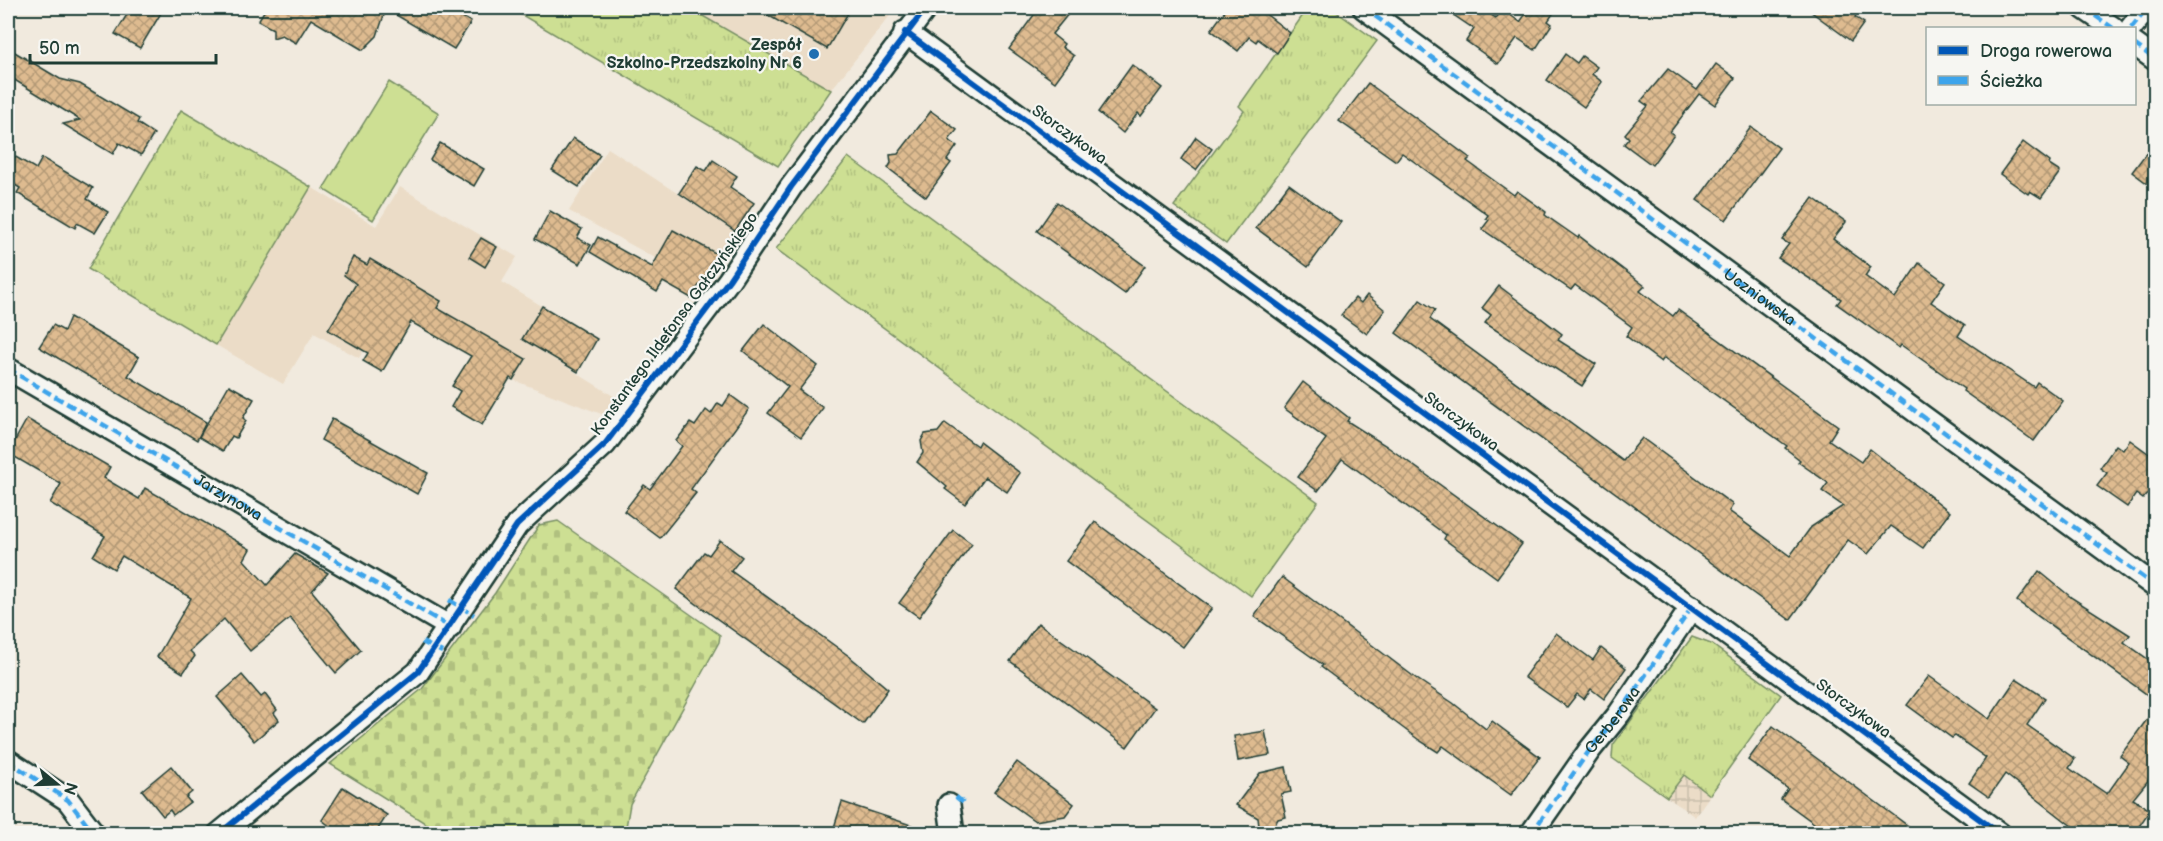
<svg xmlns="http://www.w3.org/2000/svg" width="2163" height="841" viewBox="0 0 2163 841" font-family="'Balsamiq Sans',sans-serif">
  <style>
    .built { fill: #ebdcc7 }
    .industrial { fill: url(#industrial-grid) }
    .grass { fill: url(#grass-tufts); stroke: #768e64; stroke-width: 1.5 }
    .cemetery { fill: url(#cemetery-stones); stroke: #768e64; stroke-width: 1.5 }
    .garden { fill: #cddf93; stroke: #768e64; stroke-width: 1.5 }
    .building { fill: url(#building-cross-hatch); stroke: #1f3d34; stroke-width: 1.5 }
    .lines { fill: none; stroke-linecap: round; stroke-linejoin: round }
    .street-casing { stroke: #1f3d34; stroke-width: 26 }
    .street { stroke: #f6f6f2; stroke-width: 21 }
    .quiet { stroke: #3da4eb; stroke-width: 4.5; stroke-dasharray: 9 4.5; stroke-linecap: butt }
    .cycleway-casing { stroke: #f6f6f2; stroke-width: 10 }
    .cycleway { stroke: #0057b8; stroke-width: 6 }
    .poi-dot { fill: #1f6fb2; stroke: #f6f6f2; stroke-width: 2 }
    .labels { text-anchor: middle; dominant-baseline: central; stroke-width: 4.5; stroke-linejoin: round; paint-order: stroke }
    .poi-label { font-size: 16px; font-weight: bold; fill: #1f3d34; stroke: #f6f6f2; text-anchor: end }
    .street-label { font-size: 16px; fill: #1f3d34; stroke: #f6f6f2 }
  </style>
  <defs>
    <pattern id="industrial-grid" width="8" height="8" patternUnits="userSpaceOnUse" patternTransform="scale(1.5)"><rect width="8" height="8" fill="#ebdcc7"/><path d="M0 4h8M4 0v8" fill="none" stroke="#c9beac"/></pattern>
    <pattern id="grass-tufts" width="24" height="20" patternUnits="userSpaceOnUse" patternTransform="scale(1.5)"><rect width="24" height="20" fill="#cddf93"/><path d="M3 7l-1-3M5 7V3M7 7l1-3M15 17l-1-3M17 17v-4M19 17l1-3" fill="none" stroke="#b0c07f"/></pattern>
    <pattern id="cemetery-stones" width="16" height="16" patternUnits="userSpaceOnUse" patternTransform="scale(1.5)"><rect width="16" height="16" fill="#cddf93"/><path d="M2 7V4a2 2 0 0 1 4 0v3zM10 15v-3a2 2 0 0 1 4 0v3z" fill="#b0c07f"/></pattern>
    <pattern id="building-cross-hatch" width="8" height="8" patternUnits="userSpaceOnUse" patternTransform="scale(1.5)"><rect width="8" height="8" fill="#debb90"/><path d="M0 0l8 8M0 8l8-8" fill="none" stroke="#b39976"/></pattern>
  </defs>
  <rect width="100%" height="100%" fill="#f1eade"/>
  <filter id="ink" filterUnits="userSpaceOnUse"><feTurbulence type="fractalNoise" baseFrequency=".0167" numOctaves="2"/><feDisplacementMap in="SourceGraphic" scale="12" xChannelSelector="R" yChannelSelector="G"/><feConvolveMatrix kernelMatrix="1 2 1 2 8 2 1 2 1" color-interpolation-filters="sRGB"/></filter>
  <g filter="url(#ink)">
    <!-- built -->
    <g class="built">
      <path d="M 689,8 L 896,8 L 831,90 Z"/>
      <path d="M 608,148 L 735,231 L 691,298 L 663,282 L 672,267 L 569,211 Z"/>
      <path d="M 311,187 L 376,226 L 400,187 L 517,257 L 502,282 L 542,306 L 522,339 L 615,397 L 604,415 L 513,380 L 388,309 L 359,358 L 314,333 L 283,384 L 216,345 Z"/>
    </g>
    <!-- industrial -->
    <path class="industrial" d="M 1684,774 L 1710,795 L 1695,817 L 1667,797 Z"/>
    <!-- grass -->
    <g class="grass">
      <path d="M 510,8 L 689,8 L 831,90 L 778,166 Z"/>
      <path d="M 1308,8 L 1331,8 L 1377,41 L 1226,244 L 1174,206 L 1244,111 L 1239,106 Z"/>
      <path d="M 181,110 L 311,187 L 216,345 L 88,269 Z"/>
      <path d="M 848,157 L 1318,502 L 1251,596 L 776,249 Z"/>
      <path d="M 1692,637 L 1711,644 L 1781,695 L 1710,795 L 1684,775 L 1667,797 L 1612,758 L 1613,745 Z"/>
    </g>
    <!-- cemetery -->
    <path class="cemetery" d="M 558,521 L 720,635 L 719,642 L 630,804 L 625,833 L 441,833 L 330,764 L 422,689 L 495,593 L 539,525 Z"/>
    <!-- garden -->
    <path class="garden" d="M 389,82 L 439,113 L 373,220 L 323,189 Z"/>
    <!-- building -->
    <g class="building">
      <path d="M 131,8 L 164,8 L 140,48 L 115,34 Z"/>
      <path d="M 266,8 L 447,8 L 471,22 L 454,49 L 386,9 L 377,36 L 363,50 L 311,19 L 296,43 L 282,35 L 273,38 L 273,29 L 258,21 Z"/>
      <path d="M 755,8 L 851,8 L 827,49 Z"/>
      <path d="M 1039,8 L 1073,8 L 1052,34 L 1064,44 L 1062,47 L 1074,56 L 1055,82 L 1009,49 Z"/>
      <path d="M 1227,8 L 1258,8 L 1290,33 L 1277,53 L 1258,39 L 1256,42 L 1249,37 L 1238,51 L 1211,30 Z"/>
      <path d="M 1443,8 L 1481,8 L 1496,18 L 1503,10 L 1520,22 L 1530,8 L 1557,8 L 1548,21 L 1552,24 L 1535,50 L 1517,38 L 1498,64 L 1466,41 L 1474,29 Z"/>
      <path d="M 1806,8 L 1862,8 L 1855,17 L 1864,23 L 1851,41 Z"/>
      <path d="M 8,48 L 60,79 L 80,84 L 139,119 L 137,123 L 154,134 L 141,155 L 119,143 L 113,154 L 63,124 L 80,120 L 8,76 Z"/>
      <path d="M 1565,54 L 1577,63 L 1582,56 L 1597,67 L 1592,74 L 1602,82 L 1584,107 L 1547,80 Z"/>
      <path d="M 1716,64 L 1735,78 L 1715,105 L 1699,94 L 1670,132 L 1674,135 L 1652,165 L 1624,144 L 1629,138 L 1625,134 L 1648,106 L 1641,101 L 1668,69 L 1697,90 Z"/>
      <path d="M 1132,65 L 1162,88 L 1141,116 L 1138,113 L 1123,133 L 1098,112 Z"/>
      <path d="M 1368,83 L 1470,158 L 1467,161 L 1514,195 L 1517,191 L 1546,212 L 1545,215 L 1578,238 L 1579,236 L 1645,286 L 1640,291 L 1673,316 L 1678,310 L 1838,426 L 1829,440 L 1861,462 L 1870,449 L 1950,512 L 1923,548 L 1891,526 L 1868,554 L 1848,540 L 1790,620 L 1396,333 L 1420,300 L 1435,310 L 1430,319 L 1623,461 L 1642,438 L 1733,505 L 1729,511 L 1790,556 L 1811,527 L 1843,506 L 1822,491 L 1828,483 L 1798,462 L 1800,460 L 1785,448 L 1787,446 L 1664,358 L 1661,362 L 1626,336 L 1632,327 L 1575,285 L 1571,290 L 1482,229 L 1489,220 L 1486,218 L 1488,215 L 1402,153 L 1396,161 L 1339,121 Z"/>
      <path d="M 931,111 L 957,130 L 949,140 L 957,146 L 947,160 L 951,163 L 926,197 L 888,168 L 891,163 L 890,155 L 898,154 Z"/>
      <path d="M 1751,127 L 1779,148 L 1726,220 L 1697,200 Z"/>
      <path d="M 1196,137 L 1212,149 L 1196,170 L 1181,159 Z"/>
      <path d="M 573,138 L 600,155 L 579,187 L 552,170 Z"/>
      <path d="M 2156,140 L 2156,190 L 2132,172 Z"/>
      <path d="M 2023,142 L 2050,162 L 2049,165 L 2060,172 L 2041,198 L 2030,191 L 2028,194 L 2000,174 Z"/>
      <path d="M 440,143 L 484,169 L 474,186 L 430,160 Z"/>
      <path d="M 14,156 L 36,169 L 42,158 L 93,188 L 87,199 L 108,212 L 95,233 L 77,223 L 75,228 L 17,193 L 20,188 L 8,181 L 8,168 Z"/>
      <path d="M 713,160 L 737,176 L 730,187 L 754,203 L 735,231 L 679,193 L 697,166 L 706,171 Z"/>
      <path d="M 1289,184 L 1341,222 L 1308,267 L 1256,228 Z"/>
      <path d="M 1813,198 L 1846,222 L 1833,239 L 1871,267 L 1865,276 L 1895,298 L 1919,263 L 1945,282 L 1931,302 L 1965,325 L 1958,336 L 2034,387 L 2037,382 L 2063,401 L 2034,441 L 1963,391 L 1964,389 L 1901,345 L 1899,348 L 1837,304 L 1841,299 L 1778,258 L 1789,244 L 1782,240 Z"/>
      <path d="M 1057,202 L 1145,266 L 1125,294 L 1037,231 Z"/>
      <path d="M 550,211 L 582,229 L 577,238 L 591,245 L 580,264 L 535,239 Z"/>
      <path d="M 673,230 L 719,255 L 691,298 L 663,282 L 657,292 L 590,252 L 598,237 L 652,267 Z"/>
      <path d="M 481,238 L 497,247 L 485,267 L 469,257 Z"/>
      <path d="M 353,257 L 367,265 L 370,259 L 441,301 L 437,308 L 526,359 L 513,380 L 510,378 L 482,425 L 451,407 L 460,391 L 452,386 L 471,356 L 411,322 L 382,372 L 363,361 L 368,353 L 328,330 L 356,284 L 344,275 Z"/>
      <path d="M 1499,286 L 1562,334 L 1558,340 L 1596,364 L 1582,386 L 1485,323 L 1491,315 L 1482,308 Z"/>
      <path d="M 1367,295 L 1385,310 L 1367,334 L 1341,315 L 1355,298 L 1361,303 Z"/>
      <path d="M 542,306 L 597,339 L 578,372 L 522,339 Z"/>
      <path d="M 70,317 L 139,357 L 128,376 L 206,422 L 197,440 L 39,347 L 53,325 L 64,331 Z"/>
      <path d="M 764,324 L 818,366 L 799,390 L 823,408 L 801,437 L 768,413 L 788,387 L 743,351 Z"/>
      <path d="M 1303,382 L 1349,418 L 1347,421 L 1385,445 L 1522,544 L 1497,578 L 1444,539 L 1446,535 L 1342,459 L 1318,491 L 1298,477 L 1326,439 L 1284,408 Z"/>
      <path d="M 229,385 L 254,399 L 243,418 L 246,421 L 236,438 L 232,436 L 223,451 L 199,437 Z"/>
      <path d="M 730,395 L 749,409 L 691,489 L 696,493 L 660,538 L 624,511 L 644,485 L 650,489 L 682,446 L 676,441 L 690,423 L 695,426 L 706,410 L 711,414 L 718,403 L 723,406 Z"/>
      <path d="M 27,419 L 110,467 L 104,478 L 139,499 L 145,488 L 250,549 L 244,560 L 267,585 L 295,554 L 328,573 L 312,591 L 361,650 L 336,673 L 290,618 L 250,651 L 224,619 L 190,651 L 195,656 L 183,673 L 157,657 L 191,598 L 122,556 L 114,569 L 93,556 L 105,536 L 50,503 L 61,484 L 8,453 Z"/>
      <path d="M 332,419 L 428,473 L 417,494 L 321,440 Z"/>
      <path d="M 945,423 L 977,446 L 979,442 L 1020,473 L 1007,492 L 985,477 L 965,504 L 945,489 L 947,487 L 917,462 L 923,453 L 921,441 L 925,434 L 938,432 Z"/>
      <path d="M 2130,440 L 2156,459 L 2156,483 L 2143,499 L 2136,494 L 2127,507 L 2097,486 L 2107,473 L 2100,468 L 2116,445 L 2123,450 Z"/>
      <path d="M 1095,522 L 1212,608 L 1183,647 L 1066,561 Z"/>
      <path d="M 953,530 L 972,544 L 919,617 L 899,603 Z"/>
      <path d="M 720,540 L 742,557 L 731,571 L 849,656 L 888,689 L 863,724 L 676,589 L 704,552 L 709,555 Z"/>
      <path d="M 2039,571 L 2072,598 L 2130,635 L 2124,642 L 2156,665 L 2156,701 L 2017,601 Z"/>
      <path d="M 1282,577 L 1417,679 L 1453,703 L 1486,729 L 1492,721 L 1540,757 L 1511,795 L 1443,746 L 1438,752 L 1419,740 L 1321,667 L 1323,665 L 1254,616 Z"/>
      <path d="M 1038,623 L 1155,708 L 1127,747 L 1010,661 Z"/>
      <path d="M 1556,633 L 1593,660 L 1601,648 L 1626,668 L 1604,699 L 1591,689 L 1584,699 L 1577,694 L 1567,707 L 1524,677 Z"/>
      <path d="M 242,675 L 261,697 L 265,694 L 277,710 L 274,713 L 279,720 L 254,741 L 217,697 Z"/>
      <path d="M 1929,676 L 1989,719 L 2016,679 L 2045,698 L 2027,725 L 2075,759 L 2069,768 L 2107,794 L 2129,763 L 2120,756 L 2156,707 L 2156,771 L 2133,799 L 2150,810 L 2134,834 L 2082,834 L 2005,774 L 1989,797 L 1969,783 L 1986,758 L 1955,736 L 1952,738 L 1907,705 Z"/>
      <path d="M 1773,726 L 1815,757 L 1919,834 L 1829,834 L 1781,799 L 1788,789 L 1748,760 Z"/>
      <path d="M 1265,731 L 1270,755 L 1238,761 L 1234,736 Z"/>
      <path d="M 1017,762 L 1074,804 L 1065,816 L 1035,821 L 994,792 Z"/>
      <path d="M 171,766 L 192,792 L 186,797 L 190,802 L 173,815 L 170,810 L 163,816 L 142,790 Z"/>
      <path d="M 1286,767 L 1291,792 L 1281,794 L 1286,817 L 1278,819 L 1270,834 L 1260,834 L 1258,818 L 1236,805 L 1260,773 Z"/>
      <path d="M 343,787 L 387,815 L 375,834 L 340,834 L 322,820 Z"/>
      <path d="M 842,802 L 926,830 L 926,834 L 832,834 Z"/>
    </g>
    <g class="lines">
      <defs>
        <g id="street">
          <path d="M 1364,8 L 2156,587"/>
          <path d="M 2084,8 L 2113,28"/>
          <path d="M 2131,28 L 2147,8"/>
          <path d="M 905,32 L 2000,834"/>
          <path d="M 2134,44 L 2156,60"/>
          <path d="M 8,369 L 450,627"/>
          <path d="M 8,761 L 68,800 L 94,834"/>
          <path d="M 949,805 L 953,834"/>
          <path d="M 219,834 L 418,672 L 517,525 L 605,444 L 729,280 L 791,187 L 926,8"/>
          <path id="s1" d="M 1531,834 L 1589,751 L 1619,714 L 1692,607"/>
        </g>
      </defs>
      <!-- street casing -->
      <use href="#street" class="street-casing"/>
      <!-- street -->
      <use href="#street" class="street"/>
      <!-- quiet -->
      <g class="quiet">
        <path id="s2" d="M 1364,8 L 2156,587"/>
        <path d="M 2084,8 L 2113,28"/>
        <path d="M 2131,28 L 2147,8"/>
        <path d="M 2134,44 L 2156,60"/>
        <path id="s3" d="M 8,369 L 450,627"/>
        <path d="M 449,600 L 474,615"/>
        <path d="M 422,642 L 446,654"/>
        <path d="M 8,761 L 68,800 L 94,834"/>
        <path d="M 956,797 L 965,804"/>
        <path d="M 1531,834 L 1589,751 L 1619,714 L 1692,607"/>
      </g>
      <defs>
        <g id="cycleway">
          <path d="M 905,32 L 2000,834"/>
          <path d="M 219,834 L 418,672 L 517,525 L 605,444 L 729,280 L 791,187 L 926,8"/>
        </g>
      </defs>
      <!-- cycleway casing -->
      <use href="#cycleway" class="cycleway-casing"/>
      <!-- cycleway -->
      <use href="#cycleway" class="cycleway"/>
    </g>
  </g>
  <!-- markers -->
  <circle class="poi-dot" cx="814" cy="54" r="6"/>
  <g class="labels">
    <!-- poi labels -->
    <g class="poi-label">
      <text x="802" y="45">Zespół<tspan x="802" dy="18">Szkolno-Przedszkolny Nr 6</tspan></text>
    </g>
    <!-- street labels -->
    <g class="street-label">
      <text transform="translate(1069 135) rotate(36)">Storczykowa</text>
      <text stroke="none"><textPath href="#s2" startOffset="490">Uczniowska</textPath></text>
      <text transform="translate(675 324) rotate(-54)">Konstantego Ildefonsa Gałczyńskiego</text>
      <text transform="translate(1461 422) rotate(36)">Storczykowa</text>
      <text stroke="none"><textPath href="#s3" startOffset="255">Jarzynowa</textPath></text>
      <text transform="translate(1853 709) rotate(36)">Storczykowa</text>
      <text stroke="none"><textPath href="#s1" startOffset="140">Gerberowa</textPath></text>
    </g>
  </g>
  <!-- margin -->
  <rect width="2163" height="841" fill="none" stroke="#f6f6f2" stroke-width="30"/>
  <rect x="15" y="15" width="2133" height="811" fill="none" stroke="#1f3d34" stroke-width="2" filter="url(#ink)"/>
  <!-- legend -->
  <rect x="1926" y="27" width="210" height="78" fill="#f6f6f2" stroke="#a0aca6" stroke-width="1.5"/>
  <rect x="1938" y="46" width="30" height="9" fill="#0057b8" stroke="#a0aca6" stroke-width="1.5"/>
  <text x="1980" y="57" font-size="18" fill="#1f3d34">Droga rowerowa</text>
  <rect x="1938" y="76" width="30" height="9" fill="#3da4eb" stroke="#a0aca6" stroke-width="1.5"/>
  <text x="1980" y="87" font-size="18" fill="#1f3d34">Ścieżka</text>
  <!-- north arrow -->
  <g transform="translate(57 784) rotate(109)" stroke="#f6f6f2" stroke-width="4.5" paint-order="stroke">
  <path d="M0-4.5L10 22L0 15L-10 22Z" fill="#1f3d34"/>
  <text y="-9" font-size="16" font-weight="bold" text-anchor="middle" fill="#1f3d34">N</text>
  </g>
  <!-- scale -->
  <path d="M30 54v9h186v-9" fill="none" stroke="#1f3d34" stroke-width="3"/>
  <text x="39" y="54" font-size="18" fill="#1f3d34" stroke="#f6f6f2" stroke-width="4.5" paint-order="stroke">50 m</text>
</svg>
